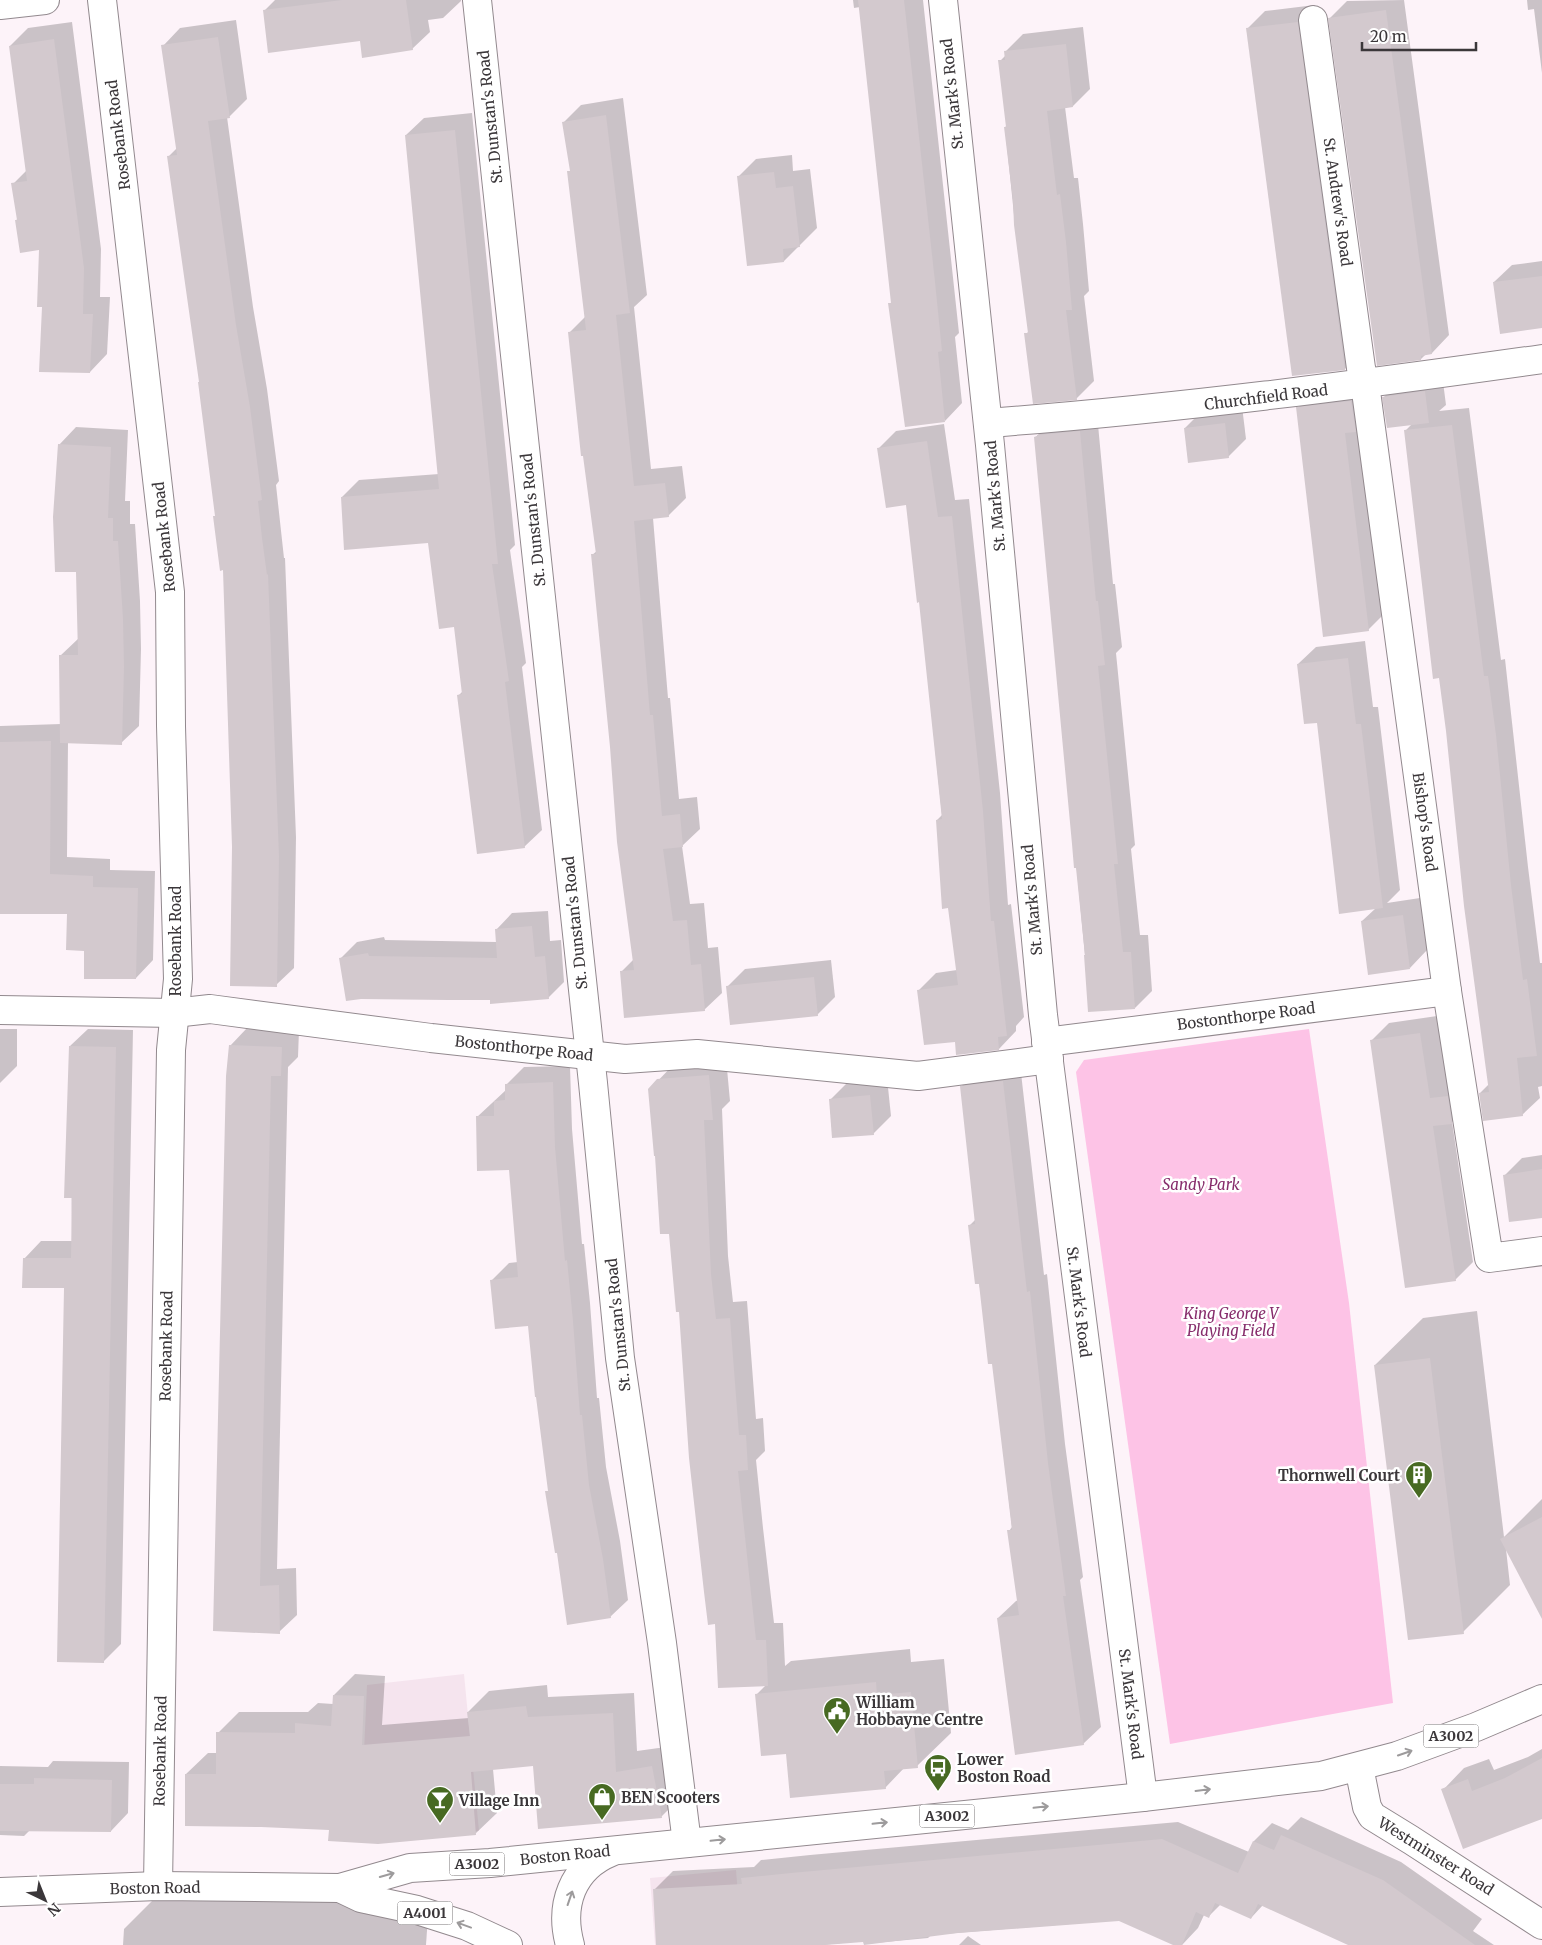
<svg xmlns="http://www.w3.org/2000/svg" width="1542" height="1945" viewBox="0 0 1542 1945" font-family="Merriweather,serif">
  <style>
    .built { fill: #f5e4ee }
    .green { fill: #fdc3e6 }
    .shadow { fill: #0003 }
    .building { fill: #d3c9ce }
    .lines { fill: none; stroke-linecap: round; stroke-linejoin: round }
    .minor-casing { stroke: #92898e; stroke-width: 30 }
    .primary-casing { stroke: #92898e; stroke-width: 30 }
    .minor { stroke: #fff; stroke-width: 28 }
    .primary { stroke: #fff; stroke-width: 28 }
    .oneway { stroke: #9d9b9c }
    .labels { text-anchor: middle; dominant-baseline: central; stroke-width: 5; stroke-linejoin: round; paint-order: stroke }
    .shield { fill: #fff; stroke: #767375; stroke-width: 1 }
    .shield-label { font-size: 14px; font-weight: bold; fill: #3b373a }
    .street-label { font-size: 15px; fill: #3b373a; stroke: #fff }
    .park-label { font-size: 15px; font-style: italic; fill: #872d6c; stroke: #fff }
    .poi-label { font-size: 15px; font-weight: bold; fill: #3b373a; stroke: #fff; text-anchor: start }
  </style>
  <rect width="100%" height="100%" fill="#fdf3f9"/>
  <!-- built -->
  <g class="built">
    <path d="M 464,1674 L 479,1831 L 360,1842 L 367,1685 Z"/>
    <path d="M 736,1870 L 742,1945 L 655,1945 L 650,1878 Z"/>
  </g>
  <!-- green -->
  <path class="green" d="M 1309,1029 L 1349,1303 L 1393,1703 L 1170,1744 L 1076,1072 L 1084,1060 Z"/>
  <!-- shadow -->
  <g class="shadow">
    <path d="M 275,0 L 461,0 L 461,1 L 443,18 L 428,20 L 430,32 L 412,49 L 361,40 L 264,11 Z"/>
    <path d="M 853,0 L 923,0 L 959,333 L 955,337 L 962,403 L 945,421 L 890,304 L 892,301 L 860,7 L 854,8 Z"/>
    <path d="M 1404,0 L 1449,335 L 1432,353 L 1426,354 L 1421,359 L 1330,18 L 1347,1 Z"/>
    <path d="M 1527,0 L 1542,0 L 1542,73 L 1534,9 L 1528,10 Z"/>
    <path d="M 1315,5 L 1362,351 L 1345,369 L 1293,375 L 1247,29 L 1265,11 Z"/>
    <path d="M 236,20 L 247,99 L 230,116 L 227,117 L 253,307 L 267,389 L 279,481 L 276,485 L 284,558 L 285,558 L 296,837 L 294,968 L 276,985 L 200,381 L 168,157 L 177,148 L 163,46 L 180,28 Z"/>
    <path d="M 72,22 L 101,249 L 100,297 L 110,297 L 107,354 L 90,372 L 43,306 L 40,248 L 16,220 L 18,219 L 13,184 L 27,170 L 10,46 L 28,28 Z"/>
    <path d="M 1083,27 L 1090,89 L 1073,106 L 1065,107 L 1074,178 L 1078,178 L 1083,224 L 1089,291 L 1084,296 L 1094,381 L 1076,399 L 1026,334 L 1029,331 L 1015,225 L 1005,127 L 1008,125 L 1000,61 L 1006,55 L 1005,52 L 1023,34 Z"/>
    <path d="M 623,98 L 647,295 L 634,307 L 651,469 L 682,466 L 686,498 L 668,516 L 653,518 L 668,698 L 670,698 L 679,799 L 697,797 L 700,829 L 682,846 L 690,904 L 704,903 L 708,948 L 718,947 L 722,993 L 704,1010 L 621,972 L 634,959 L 592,555 L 597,551 L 569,333 L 586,316 L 569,172 L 571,170 L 564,122 L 581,105 Z"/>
    <path d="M 472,113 L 515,545 L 510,550 L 526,663 L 522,667 L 542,830 L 524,847 L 459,695 L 463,691 L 455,626 L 429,542 L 342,497 L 359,480 L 439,474 L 406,135 L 424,118 Z"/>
    <path d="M 792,155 L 793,171 L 810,169 L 817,228 L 784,261 L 749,265 L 739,176 L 756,159 Z"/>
    <path d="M 1542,261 L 1542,327 L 1494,282 L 1512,265 Z"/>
    <path d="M 1442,374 L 1446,405 L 1439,411 L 1469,408 L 1501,660 L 1505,659 L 1528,867 L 1540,963 L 1542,963 L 1542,1086 L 1538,1087 L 1540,1098 L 1522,1115 L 1480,1093 L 1489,1084 L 1448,731 L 1405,431 L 1412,424 L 1384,397 L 1401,379 Z"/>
    <path d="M 1369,384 L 1385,613 L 1368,630 L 1298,408 L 1315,390 Z"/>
    <path d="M 1242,406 L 1246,439 L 1228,457 L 1185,428 L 1202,411 Z"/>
    <path d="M 1097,414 L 1113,584 L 1115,584 L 1122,647 L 1116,653 L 1135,845 L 1131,849 L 1140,935 L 1148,935 L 1152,991 L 1135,1008 L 1085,956 L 1036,437 L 1053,419 Z"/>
    <path d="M 944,424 L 955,500 L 969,499 L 1000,793 L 1008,905 L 1011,904 L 1024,1017 L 1016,1026 L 1016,1031 L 999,1049 L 956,1040 L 919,990 L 936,973 L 957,970 L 937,820 L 942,815 L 920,601 L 907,503 L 878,449 L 896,431 Z"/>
    <path d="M 76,427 L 128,430 L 125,501 L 130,501 L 130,524 L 135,524 L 140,601 L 141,649 L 139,726 L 121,743 L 68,742 L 67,857 L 110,859 L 110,870 L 155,871 L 153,960 L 136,978 L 85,949 L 68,912 L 0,913 L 0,726 L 61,724 L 60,656 L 79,638 L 77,571 L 59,445 Z"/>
    <path d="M 1365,641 L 1373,707 L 1378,707 L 1400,890 L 1387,903 L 1420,898 L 1427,950 L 1410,968 L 1362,921 L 1376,908 L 1318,721 L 1298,664 L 1316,647 Z"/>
    <path d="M 548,911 L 550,941 L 561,940 L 564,982 L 548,998 L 491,999 L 341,958 L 357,942 L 384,937 L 385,940 L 497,942 L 496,930 L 512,913 Z"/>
    <path d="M 831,960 L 835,997 L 817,1015 L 728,986 L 745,969 Z"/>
    <path d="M 1437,1016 L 1447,1082 L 1465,1079 L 1469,1105 L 1452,1122 L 1473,1262 L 1455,1280 L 1371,1041 L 1389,1023 Z"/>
    <path d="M 247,1028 L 299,1030 L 298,1057 L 288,1067 L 277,1569 L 296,1568 L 297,1615 L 279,1632 L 214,1630 L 230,1046 Z"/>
    <path d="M 0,1029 L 17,1029 L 17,1066 L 0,1083 Z"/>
    <path d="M 88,1029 L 133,1030 L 121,1644 L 103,1662 L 66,1287 L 24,1259 L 41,1241 L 72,1241 L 70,1046 Z"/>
    <path d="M 726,1058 L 730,1101 L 722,1109 L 728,1256 L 733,1302 L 747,1301 L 756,1419 L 763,1418 L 765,1451 L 756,1460 L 763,1528 L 774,1623 L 783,1623 L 785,1666 L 791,1661 L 910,1649 L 911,1662 L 944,1659 L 951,1733 L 917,1766 L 905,1767 L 885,1788 L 787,1752 L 757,1694 L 766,1685 L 716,1623 L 680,1311 L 670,1232 L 656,1154 L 649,1090 L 676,1062 Z"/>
    <path d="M 1020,1064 L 1044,1275 L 1047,1274 L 1065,1444 L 1083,1577 L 1080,1580 L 1101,1727 L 1083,1744 L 998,1618 L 1016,1601 L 1019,1600 L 1009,1531 L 1012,1527 L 993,1362 L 969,1226 L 976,1219 L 961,1087 L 978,1069 Z"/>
    <path d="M 570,1066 L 572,1129 L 582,1244 L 584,1244 L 590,1303 L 597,1398 L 599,1398 L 606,1467 L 620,1541 L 628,1600 L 610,1617 L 558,1552 L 547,1492 L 549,1490 L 529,1324 L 491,1281 L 509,1263 L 518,1262 L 510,1169 L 477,1117 L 506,1090 L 506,1085 L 524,1067 Z"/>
    <path d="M 887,1078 L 891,1116 L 873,1134 L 830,1100 L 848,1082 Z"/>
    <path d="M 1542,1155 L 1542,1217 L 1504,1176 L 1522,1158 Z"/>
    <path d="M 1477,1311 L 1504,1537 L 1542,1499 L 1542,1606 L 1506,1549 L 1510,1585 L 1463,1632 L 1375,1365 L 1423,1318 Z"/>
    <path d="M 355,1674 L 385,1676 L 382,1725 L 469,1718 L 468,1712 L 489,1691 L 547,1685 L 548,1697 L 634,1693 L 637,1751 L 673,1746 L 682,1796 L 661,1817 L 535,1764 L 493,1769 L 497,1813 L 475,1834 L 331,1829 L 186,1774 L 208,1753 L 217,1753 L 218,1733 L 239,1712 L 308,1712 L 318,1703 L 333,1704 L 334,1695 Z"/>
    <path d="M 1542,1749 L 1542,1818 L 1443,1790 L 1464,1768 L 1489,1759 L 1494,1770 L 1528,1757 Z"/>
    <path d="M 53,1761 L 129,1762 L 128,1813 L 111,1831 L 30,1830 L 24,1836 L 0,1835 L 0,1766 L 48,1767 Z"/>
    <path d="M 1301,1817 L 1401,1862 L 1482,1919 L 1473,1931 L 1494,1945 L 1350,1945 L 1263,1905 L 1251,1918 L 1221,1904 L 1209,1916 L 1204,1915 L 1198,1928 L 1182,1945 L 1176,1945 L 1119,1920 L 931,1935 L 928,1938 L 864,1944 L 864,1941 L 821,1945 L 657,1945 L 654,1890 L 673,1871 L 754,1867 L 761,1860 L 810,1855 L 1178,1822 L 1249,1852 L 1254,1841 L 1272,1823 L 1288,1830 Z"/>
    <path d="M 158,1895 L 429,1902 L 426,1945 L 123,1945 L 124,1929 Z"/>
    <path d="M 968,1936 L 981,1945 L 959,1945 Z"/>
  </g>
  <!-- building -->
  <g class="building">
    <path d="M 342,0 L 406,0 L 413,50 L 362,58 L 360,41 L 268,53 L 263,10 Z"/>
    <path d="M 858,0 L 904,0 L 935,282 L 942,351 L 938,352 L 945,422 L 905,427 L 888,303 L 891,303 Z"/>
    <path d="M 1386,10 L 1432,354 L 1421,356 L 1421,360 L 1377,366 L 1328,18 Z"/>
    <path d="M 1298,22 L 1345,370 L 1292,376 L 1246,28 Z"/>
    <path d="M 218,37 L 230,118 L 208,121 L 236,325 L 250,407 L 262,500 L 258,501 L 262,538 L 267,575 L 268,574 L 279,856 L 277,987 L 230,986 L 232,847 L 223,570 L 220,571 L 213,516 L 215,516 L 198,382 L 199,382 L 167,156 L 177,155 L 161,45 Z"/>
    <path d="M 54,39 L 84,268 L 83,314 L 93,314 L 90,373 L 39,372 L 42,307 L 37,307 L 39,250 L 20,253 L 15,220 L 17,220 L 11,183 L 27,181 L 9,46 Z"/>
    <path d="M 1066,44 L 1073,107 L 1047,111 L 1057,195 L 1060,194 L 1066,242 L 1072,310 L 1066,310 L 1077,400 L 1033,404 L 1024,333 L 1028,333 L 1014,225 L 1013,200 L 1004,127 L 1006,127 L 998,60 L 1005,60 L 1004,51 Z"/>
    <path d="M 606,115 L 630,313 L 616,315 L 634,486 L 665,483 L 669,517 L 634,521 L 650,715 L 653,715 L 662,816 L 680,814 L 683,847 L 663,849 L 673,921 L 687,920 L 691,965 L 701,964 L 705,1011 L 624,1018 L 620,971 L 634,970 L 617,842 L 610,747 L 591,554 L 596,554 L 583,456 L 581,456 L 568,332 L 586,330 L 567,171 L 570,171 L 562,122 Z"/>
    <path d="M 455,130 L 498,564 L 492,564 L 509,681 L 505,682 L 525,848 L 477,854 L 457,695 L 462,694 L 454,627 L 439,629 L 428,543 L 344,550 L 341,497 L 439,489 L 405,135 Z"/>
    <path d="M 774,172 L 776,188 L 793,186 L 800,247 L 783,249 L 784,262 L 747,266 L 737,176 Z"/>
    <path d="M 1542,276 L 1542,328 L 1500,334 L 1493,282 Z"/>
    <path d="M 1425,391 L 1429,423 L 1387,428 L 1382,397 Z"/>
    <path d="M 1351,401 L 1356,432 L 1345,433 L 1369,631 L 1323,637 L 1296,407 Z"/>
    <path d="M 1225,423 L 1229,458 L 1188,463 L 1184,428 Z"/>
    <path d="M 1452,425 L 1484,676 L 1488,676 L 1496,735 L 1511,885 L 1523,980 L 1527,979 L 1537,1056 L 1517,1058 L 1523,1116 L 1483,1121 L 1479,1093 L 1489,1092 L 1464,906 L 1446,731 L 1439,678 L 1433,679 L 1404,430 Z"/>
    <path d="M 1080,431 L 1096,601 L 1098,601 L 1105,665 L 1098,666 L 1118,864 L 1114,864 L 1123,952 L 1131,952 L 1135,1009 L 1088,1012 L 1084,955 L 1085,955 L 1076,868 L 1074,868 L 1072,844 L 1034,437 L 1037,436 L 1037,435 Z"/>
    <path d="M 927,441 L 938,517 L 952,516 L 983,811 L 991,921 L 994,921 L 1007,1036 L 998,1037 L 999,1050 L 956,1055 L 955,1042 L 924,1045 L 917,990 L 958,985 L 948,908 L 942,909 L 936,820 L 942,819 L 919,602 L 917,603 L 906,505 L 886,508 L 877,448 Z"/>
    <path d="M 58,444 L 111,447 L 108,518 L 113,518 L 113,541 L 118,541 L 123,619 L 124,667 L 122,745 L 60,743 L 59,655 L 78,655 L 76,572 L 55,572 L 53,517 Z"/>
    <path d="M 1348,658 L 1356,724 L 1361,724 L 1383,908 L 1339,914 L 1317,723 L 1304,724 L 1297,664 Z"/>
    <path d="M 51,741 L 50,874 L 93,876 L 93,887 L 138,888 L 136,979 L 84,979 L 84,951 L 66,950 L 67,914 L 0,914 L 0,742 Z"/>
    <path d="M 1403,915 L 1410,969 L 1368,975 L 1361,921 Z"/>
    <path d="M 532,926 L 535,957 L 545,956 L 549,999 L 490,1004 L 490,1000 L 448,1000 L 361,999 L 346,1001 L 339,958 L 368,953 L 369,956 L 497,958 L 495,929 Z"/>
    <path d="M 814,977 L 818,1016 L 730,1025 L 726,986 Z"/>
    <path d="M 1420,1033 L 1430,1098 L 1448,1096 L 1452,1124 L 1433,1126 L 1456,1281 L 1405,1288 L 1370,1040 Z"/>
    <path d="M 229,1045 L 282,1047 L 281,1076 L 271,1076 L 260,1586 L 279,1585 L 280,1634 L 213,1631 L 226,1076 Z"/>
    <path d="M 69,1046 L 116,1047 L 104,1663 L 57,1662 L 64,1288 L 22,1288 L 23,1258 L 71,1258 L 72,1198 L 64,1198 Z"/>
    <path d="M 709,1075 L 713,1120 L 704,1120 L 711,1274 L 716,1319 L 730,1318 L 739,1435 L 746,1435 L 748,1470 L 738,1471 L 746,1546 L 756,1640 L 766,1640 L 768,1686 L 718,1688 L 715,1624 L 708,1625 L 704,1592 L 689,1458 L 679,1312 L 676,1312 L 669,1234 L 660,1234 L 655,1156 L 654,1156 L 648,1089 L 657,1079 Z"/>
    <path d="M 1003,1081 L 1027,1292 L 1030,1291 L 1048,1463 L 1066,1596 L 1063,1596 L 1084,1745 L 1015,1755 L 997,1618 L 1019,1615 L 1007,1530 L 1012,1530 L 992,1364 L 988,1364 L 979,1284 L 975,1284 L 968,1225 L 975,1224 L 960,1086 Z"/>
    <path d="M 553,1082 L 555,1147 L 565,1261 L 567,1260 L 573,1321 L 580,1415 L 582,1415 L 589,1485 L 603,1559 L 611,1618 L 567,1625 L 557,1553 L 555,1553 L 545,1491 L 548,1491 L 536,1397 L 535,1397 L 528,1326 L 495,1329 L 490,1280 L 518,1277 L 509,1170 L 477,1171 L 476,1116 L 494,1116 L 494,1101 L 505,1100 L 505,1084 Z"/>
    <path d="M 870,1095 L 874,1135 L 832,1138 L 829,1099 Z"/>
    <path d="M 1542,1169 L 1542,1218 L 1509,1222 L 1503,1175 Z"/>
    <path d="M 1430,1358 L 1464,1634 L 1408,1640 L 1374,1365 Z"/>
    <path d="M 1542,1517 L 1542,1619 L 1500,1539 Z"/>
    <path d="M 876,1682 L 877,1695 L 911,1692 L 918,1768 L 884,1771 L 886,1789 L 790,1798 L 786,1754 L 761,1756 L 755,1694 Z"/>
    <path d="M 333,1695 L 364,1696 L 362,1745 L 470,1736 L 467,1712 L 526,1706 L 528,1717 L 613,1713 L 616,1772 L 652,1766 L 662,1818 L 538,1829 L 533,1766 L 471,1772 L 476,1835 L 378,1844 L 328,1841 L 329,1830 L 261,1827 L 185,1826 L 185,1774 L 216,1774 L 216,1732 L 295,1733 L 295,1723 L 331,1726 Z"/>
    <path d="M 1542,1758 L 1542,1819 L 1463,1849 L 1441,1789 L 1468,1779 L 1472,1791 L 1505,1778 Z"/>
    <path d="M 34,1778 L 112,1780 L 111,1832 L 0,1831 L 0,1784 L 34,1784 Z"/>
    <path d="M 1281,1835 L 1383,1880 L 1475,1945 L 1348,1945 L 1258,1904 L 1251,1919 L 1215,1903 L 1209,1918 L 1196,1912 L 1182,1945 L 1173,1945 L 1119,1921 L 958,1933 L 864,1945 L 863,1942 L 825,1945 L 656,1945 L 653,1889 L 742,1884 L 741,1878 L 791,1873 L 1162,1839 L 1238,1873 L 1253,1841 L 1274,1850 Z"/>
  </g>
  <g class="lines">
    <defs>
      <g id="minor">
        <path d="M 102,0 L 170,592 L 171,726 L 178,979 L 171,1050 L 158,1886"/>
        <path d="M 477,0 L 593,1083 L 620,1358 L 662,1643 L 687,1843"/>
        <path d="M 943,0 L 990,445 L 1043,1015 L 1143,1797"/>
        <path d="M 0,5 L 45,0"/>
        <path d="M 1313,20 L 1361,368 L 1365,384 L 1447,991 L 1489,1258 L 1542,1251"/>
        <path d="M 988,423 C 1174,409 1358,385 1542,359"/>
        <path d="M 0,1010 L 174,1013 L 210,1009 L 431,1038 L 625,1059 L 697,1054 L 918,1076 L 1049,1059"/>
        <path d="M 1046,1042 L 1447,991"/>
        <path d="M 1359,1767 L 1367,1807 L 1372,1816 L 1411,1840 L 1542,1925"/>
      </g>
      <g id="primary">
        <path d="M 340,1888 L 361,1898 L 417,1910 L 467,1926 L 508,1945"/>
        <path d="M 0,1892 L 158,1886 L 340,1888 L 410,1868 L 490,1863 L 1143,1797 L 1321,1776 L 1397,1756 L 1476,1727 L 1542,1699"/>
        <path d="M 570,1945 C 559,1905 572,1868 611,1852"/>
      </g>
    </defs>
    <!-- minor casing -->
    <use href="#minor" class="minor-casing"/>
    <!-- primary casing -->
    <use href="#primary" class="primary-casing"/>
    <!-- minor -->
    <use href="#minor" class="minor"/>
    <!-- primary -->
    <use href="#primary" class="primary"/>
  </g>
  <!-- one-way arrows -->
  <defs><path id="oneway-shaft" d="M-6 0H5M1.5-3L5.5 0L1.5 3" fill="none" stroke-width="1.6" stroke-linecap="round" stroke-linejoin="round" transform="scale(1.25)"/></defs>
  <g class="oneway">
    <use href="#oneway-shaft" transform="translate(1405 1753) rotate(-19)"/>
    <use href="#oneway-shaft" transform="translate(1203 1790) rotate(-7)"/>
    <use href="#oneway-shaft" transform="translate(1041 1807) rotate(-6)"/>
    <use href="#oneway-shaft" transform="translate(880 1823) rotate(-6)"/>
    <use href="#oneway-shaft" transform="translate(718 1840) rotate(-6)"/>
    <use href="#oneway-shaft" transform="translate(387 1875) rotate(-16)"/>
    <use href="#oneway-shaft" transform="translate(570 1898) rotate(-71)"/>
    <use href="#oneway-shaft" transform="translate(464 1925) rotate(-160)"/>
  </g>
  <!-- icons -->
  <defs>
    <symbol id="building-pin" viewBox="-11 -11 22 30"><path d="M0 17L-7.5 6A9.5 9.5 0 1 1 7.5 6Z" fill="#476a22" stroke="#fff"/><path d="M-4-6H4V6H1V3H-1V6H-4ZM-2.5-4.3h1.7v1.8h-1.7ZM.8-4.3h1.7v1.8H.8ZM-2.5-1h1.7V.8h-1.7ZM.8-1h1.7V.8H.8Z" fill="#fff"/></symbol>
    <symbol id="civic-pin" viewBox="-11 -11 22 30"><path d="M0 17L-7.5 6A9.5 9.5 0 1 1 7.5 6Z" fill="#476a22" stroke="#fff"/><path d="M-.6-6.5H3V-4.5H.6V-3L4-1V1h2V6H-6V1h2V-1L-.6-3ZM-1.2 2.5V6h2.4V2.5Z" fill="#fff"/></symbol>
    <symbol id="bus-pin" viewBox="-11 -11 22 30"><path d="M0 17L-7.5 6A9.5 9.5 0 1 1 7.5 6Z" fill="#476a22" stroke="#fff"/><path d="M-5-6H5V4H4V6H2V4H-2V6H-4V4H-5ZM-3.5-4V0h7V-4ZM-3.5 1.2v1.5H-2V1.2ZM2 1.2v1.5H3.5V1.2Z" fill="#fff"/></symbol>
    <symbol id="shop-pin" viewBox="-11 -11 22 30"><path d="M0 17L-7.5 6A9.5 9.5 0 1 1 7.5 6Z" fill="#476a22" stroke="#fff"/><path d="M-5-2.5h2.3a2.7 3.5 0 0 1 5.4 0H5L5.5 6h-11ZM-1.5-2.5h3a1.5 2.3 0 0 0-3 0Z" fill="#fff"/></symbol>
    <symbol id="bar-pin" viewBox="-11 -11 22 30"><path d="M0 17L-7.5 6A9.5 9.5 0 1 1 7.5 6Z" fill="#476a22" stroke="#fff"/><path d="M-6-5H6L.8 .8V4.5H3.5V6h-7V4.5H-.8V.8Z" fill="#fff"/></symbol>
  </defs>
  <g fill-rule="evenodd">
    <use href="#building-pin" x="1403" y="1459" width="32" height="43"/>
    <use href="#civic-pin" x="821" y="1695" width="32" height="43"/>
    <use href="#bus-pin" x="922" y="1752" width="32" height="43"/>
    <use href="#shop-pin" x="586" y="1781" width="32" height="43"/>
    <use href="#bar-pin" x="424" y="1784" width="32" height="43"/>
  </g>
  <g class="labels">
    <!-- shield labels -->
    <g class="shield">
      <rect x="1423.5" y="1724.5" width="55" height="23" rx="4"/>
      <rect x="919.5" y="1804.5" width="55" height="23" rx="4"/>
      <rect x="449.5" y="1852.5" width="55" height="23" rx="4"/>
      <rect x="397.5" y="1901.5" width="55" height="23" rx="4"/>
    </g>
    <g class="shield-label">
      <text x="1451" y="1736">A3002</text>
      <text x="947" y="1816">A3002</text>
      <text x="477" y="1864">A3002</text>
      <text x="425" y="1913">A4001</text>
    </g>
    <!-- street labels -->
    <g class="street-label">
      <text transform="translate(952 94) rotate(-96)">St. Mark's Road</text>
      <text transform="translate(490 117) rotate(-96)">St. Dunstan's Road</text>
      <text transform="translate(118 135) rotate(-97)">Rosebank Road</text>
      <text transform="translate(1338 202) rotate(82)">St. Andrew's Road</text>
      <text transform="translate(1266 397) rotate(-7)">Churchfield Road</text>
      <text transform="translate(995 496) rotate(-95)">St. Mark's Road</text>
      <text transform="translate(533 520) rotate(-96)">St. Dunstan's Road</text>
      <text transform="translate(164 537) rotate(-96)">Rosebank Road</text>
      <text transform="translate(1425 822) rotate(82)">Bishop's Road</text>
      <text transform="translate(1032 900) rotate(-95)">St. Mark's Road</text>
      <text transform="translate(575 923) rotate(-96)">St. Dunstan's Road</text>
      <text transform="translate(175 941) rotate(-90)">Rosebank Road</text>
      <text transform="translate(1246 1016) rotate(-7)">Bostonthorpe Road</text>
      <text transform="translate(524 1048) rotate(6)">Bostonthorpe Road</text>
      <text transform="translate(1079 1302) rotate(83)">St. Mark's Road</text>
      <text transform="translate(618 1325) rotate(-96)">St. Dunstan's Road</text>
      <text transform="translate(166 1346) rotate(-89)">Rosebank Road</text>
      <text transform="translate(1131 1704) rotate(83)">St. Mark's Road</text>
      <text transform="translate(160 1751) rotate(-89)">Rosebank Road</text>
      <text transform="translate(565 1855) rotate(-6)">Boston Road</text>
      <text transform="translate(1436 1856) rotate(32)">Westminster Road</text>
      <text transform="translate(155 1888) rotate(-1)">Boston Road</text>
    </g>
    <!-- park labels -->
    <g class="park-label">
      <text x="1201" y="1184">Sandy Park</text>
      <text x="1231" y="1313">King George V<tspan x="1231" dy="17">Playing Field</tspan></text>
    </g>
    <!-- poi labels -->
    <g class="poi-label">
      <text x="1400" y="1475" text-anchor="end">Thornwell Court</text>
      <text x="856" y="1702">William<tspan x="856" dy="17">Hobbayne Centre</tspan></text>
      <text x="957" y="1759">Lower<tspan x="957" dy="17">Boston Road</tspan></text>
      <text x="621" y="1797">BEN Scooters</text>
      <text x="459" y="1800">Village Inn</text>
    </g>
  </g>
  <!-- north arrow -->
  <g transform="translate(45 1900) rotate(137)" stroke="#ffffff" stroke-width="4" paint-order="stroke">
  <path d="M0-4L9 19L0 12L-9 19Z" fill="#3b373a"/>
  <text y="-8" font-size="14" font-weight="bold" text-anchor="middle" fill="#3b373a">N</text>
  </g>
  <!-- scale -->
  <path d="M1362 42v8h114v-8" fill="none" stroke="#3b373a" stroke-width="2.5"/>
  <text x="1370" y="42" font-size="15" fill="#3b373a" stroke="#ffffff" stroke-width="4" paint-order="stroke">20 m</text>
</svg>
